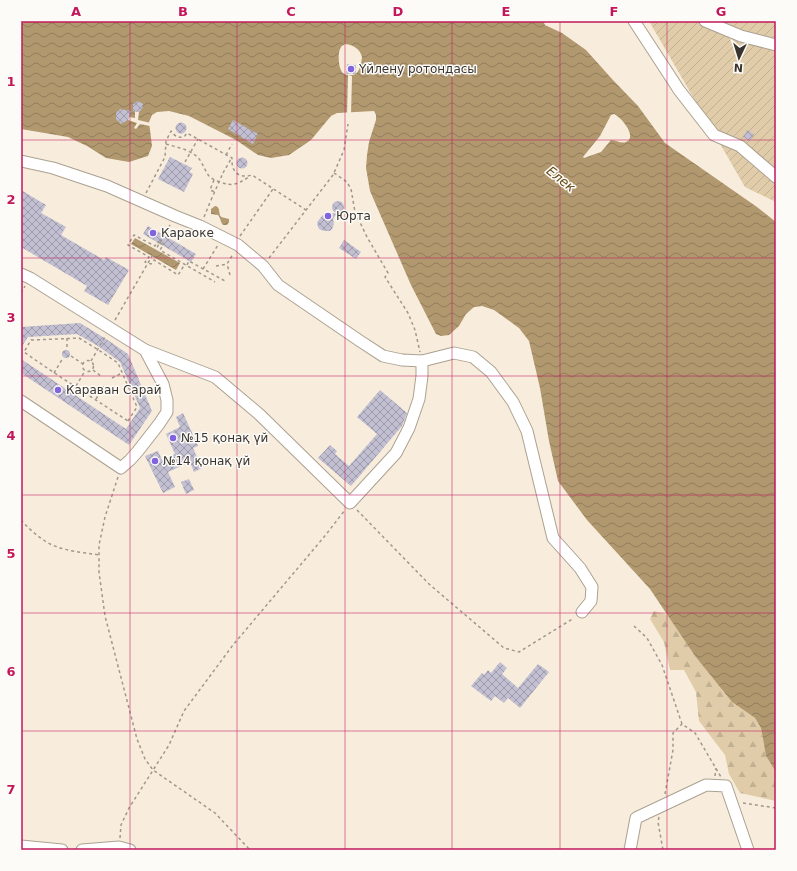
<svg xmlns="http://www.w3.org/2000/svg" width="797" height="871" viewBox="0 0 797 871" font-family="'DejaVu Sans',sans-serif">
  <style>
    .forest { fill: url(#forest-firs) }
    .garden { fill: url(#garden-furrows) }
    .water { fill: url(#water-waves); fill-rule: evenodd }
    .pier { fill: #f8eddc }
    .building { fill: url(#building-cross-hatch) }
    .lines { fill: none; stroke-linecap: round; stroke-linejoin: round }
    .minor-casing { stroke: #aba191; stroke-width: 13 }
    .path { stroke: #a0988c; stroke-width: 1.5; stroke-dasharray: 3 3; stroke-linecap: butt }
    .minor { stroke: #fff; stroke-width: 11 }
    .path-bridge { stroke: #a0988c; stroke-width: 1.5; stroke-dasharray: 3 3; stroke-linecap: butt }
    .grid { fill: none; stroke: #c2185b; stroke-width: 1; stroke-opacity: 0.55 }
    .poi-dot { fill: #8163de; stroke: #fdfbf8; stroke-width: 1.5 }
    .labels { text-anchor: middle; dominant-baseline: central; stroke-width: 3; stroke-linejoin: round; paint-order: stroke }
    .poi-label { font-size: 12px; fill: #39342e; stroke: #fdfbf8; text-anchor: start }
    .water-label { font-size: 13px; font-style: italic; fill: #664c1a; stroke: #fdfbf8 }
    .neatline { fill: none; stroke: #c2185b; stroke-width: 1.5 }
    .grid-label { font-size: 13px; text-anchor: middle; font-weight: bold; fill: #c2185b }
  </style>
  <defs>
    <pattern id="forest-firs" width="22" height="20" patternUnits="userSpaceOnUse"><rect width="22" height="20" fill="#e0cca9"/><path d="M5 1l3.5 6h-7zM16 11l3.5 6h-7z" fill="#c1b092"/></pattern>
    <pattern id="garden-furrows" width="10" height="10" patternUnits="userSpaceOnUse"><rect width="10" height="10" fill="#e0cca9"/><path d="M-1 1l2-2M0 10L10 0M9 11l2-2" fill="none" stroke="#c1b092"/></pattern>
    <pattern id="water-waves" width="16" height="10" patternUnits="userSpaceOnUse"><rect width="16" height="10" fill="#b1986f"/><path d="M0 5q4-4 8 0t8 0" fill="none" stroke="#917d5c"/></pattern>
    <pattern id="building-cross-hatch" width="8" height="8" patternUnits="userSpaceOnUse"><rect width="8" height="8" fill="#c1bfd1"/><path d="M0 0l8 8M0 8l8-8" fill="none" stroke="#9e9caa"/></pattern>
  </defs>
  <rect width="100%" height="100%" fill="#f8eddc"/>
  <!-- forest -->
  <path class="forest" d="M 654,611 L 668,615 L 695,656 L 732,702 L 755,718 L 761,728 L 766,756 L 776,772 L 776,801 L 740,793 L 729,774 L 725,755 L 699,721 L 696,692 L 684,670 L 670,670 L 664,642 L 650,619 Z"/>
  <!-- garden -->
  <path class="garden" d="M 649,21 L 776,21 L 776,202 L 745,187 Z"/>
  <!-- water -->
  <g class="water">
    <path d="M 21,21 L 545,21 L 544,23 L 545,25 L 562,33 L 586,50 L 612,79 L 638,106 L 665,143 L 757,207 L 776,222 L 776,772 L 766,756 L 761,728 L 755,718 L 732,702 L 695,656 L 650,589 L 587,520 L 558,481 L 549,441 L 540,388 L 529,341 L 519,328 L 494,310 L 482,306 L 474,307 L 466,314 L 459,326 L 449,335 L 441,336 L 436,334 L 411,285 L 370,191 L 366,168 L 367,155 L 369,142 L 376,120 L 376,115 L 374,111 L 337,113 L 331,116 L 311,140 L 289,155 L 271,158 L 258,155 L 236,140 L 189,116 L 169,111 L 157,112 L 152,115 L 149,122 L 152,146 L 148,156 L 129,162 L 106,158 L 87,146 L 68,137 L 21,129 ZM 345,44 C 354,45 360,49 362,57 C 361,65 359,77 349,75 C 347,75 344,74 343,73 C 338,69 337,50 342,46 C 343,45 344,45 345,44 ZM 614,114 C 621,117 638,137 626,142 C 621,144 616,140 611,140 L 601,152 L 584,158 L 583,157 L 600,136 L 611,115 Z"/>
    <path d="M 215,206 C 221,207 218,213 221,217 L 229,219 L 229,222 L 227,225 L 223,225 C 220,222 221,218 218,215 L 211,214 L 211,209 Z"/>
    <path d="M 135,238 L 180,263 L 176,270 L 131,244 Z"/>
  </g>
  <!-- pier -->
  <g class="pier">
    <path d="M 348,75 L 352,76 L 351,115 L 347,115 Z"/>
    <path d="M 135,111 L 139,112 L 138,120 L 151,123 L 150,126 L 140,124 L 136,129 L 134,128 L 137,123 L 128,120 L 129,117 L 135,118 Z"/>
  </g>
  <!-- building -->
  <g class="building">
    <path d="M 347,64 L 356,65 L 356,74 L 346,74 Z"/>
    <path d="M 138,101 L 143,104 L 142,109 L 139,112 L 133,111 L 133,104 Z"/>
    <path d="M 120,109 L 131,111 L 128,120 L 121,124 L 116,119 L 116,113 Z"/>
    <path d="M 233,120 L 258,134 L 253,144 L 228,129 Z"/>
    <circle cx="181" cy="128" r="5.5"/>
    <path d="M 747,130 L 754,134 L 750,141 L 743,137 Z"/>
    <path d="M 170,157 L 192,168 L 189,172 L 193,174 L 184,192 L 158,179 Z"/>
    <circle cx="242" cy="163" r="5.5"/>
    <path d="M 21,190 L 46,205 L 41,213 L 66,227 L 61,235 L 104,260 L 106,257 L 129,270 L 108,305 L 84,291 L 87,286 L 21,247 Z"/>
    <circle cx="338" cy="207" r="6"/>
    <path d="M 337,213 L 333,219 L 334,224 L 332,229 L 330,231 L 324,231 L 319,229 L 317,224 L 318,221 L 321,217 L 323,215 Z"/>
    <path d="M 148,226 L 196,254 L 191,262 L 143,234 Z"/>
    <path d="M 344,240 L 361,252 L 356,259 L 339,248 Z"/>
    <path d="M 80,323 L 106,339 L 128,354 L 152,411 L 129,445 L 21,373 L 21,359 L 126,429 L 140,408 L 120,362 L 98,346 L 77,334 L 28,337 L 21,348 L 21,327 Z"/>
    <circle cx="66" cy="354" r="4"/>
    <path d="M 380,390 L 407,413 L 402,426 L 351,486 L 318,458 L 330,445 L 337,451 L 335,454 L 349,466 L 377,434 L 357,417 Z"/>
    <path d="M 183,413 L 198,446 L 193,448 L 202,468 L 194,472 L 190,462 L 168,472 L 175,487 L 163,493 L 145,456 L 158,451 L 162,460 L 175,454 L 166,434 L 180,427 L 176,417 Z"/>
    <path d="M 189,479 L 194,490 L 186,494 L 181,482 Z"/>
    <path d="M 500,662 L 507,668 L 502,674 L 518,688 L 538,664 L 549,672 L 520,708 L 508,698 L 504,703 L 495,696 L 491,701 L 471,686 L 482,673 L 484,675 L 488,670 L 491,673 Z"/>
  </g>
  <g class="lines">
    <defs>
      <g id="minor">
        <path d="M 634,21 L 679,90 L 714,135 L 740,146 L 776,177"/>
        <path d="M 705,21 L 741,36 L 776,45"/>
        <path d="M 21,161 L 53,168 L 107,186 L 175,216 L 200,226 L 238,245 L 263,266 L 278,285 L 360,341 L 383,356 L 402,360 L 422,361 L 454,353 L 473,357 L 491,372 L 513,402 L 527,431 L 553,538 L 580,568 L 592,587 L 591,601 L 582,612"/>
        <path d="M 21,274 L 30,278 L 145,350 L 163,384 L 167,400 L 167,412 L 159,424 L 138,451 L 130,460 L 121,468 L 21,401"/>
        <path d="M 145,350 L 215,377 L 259,414 L 350,503 L 396,453 L 409,428 L 419,399 L 422,376 L 422,361"/>
        <path d="M 21,846 L 62,850"/>
        <path d="M 82,850 L 119,847 L 130,850"/>
        <path d="M 630,850 L 636,818 L 706,785 L 726,786 L 748,850"/>
      </g>
    </defs>
    <!-- minor casing -->
    <use href="#minor" class="minor-casing"/>
    <!-- path -->
    <g class="path">
      <path d="M 166,144 C 176,147 187,149 195,155 C 203,161 204,170 209,176 C 212,179 216,181 220,182 C 233,187 237,184 249,177"/>
      <path d="M 194,146 L 198,139"/>
      <path d="M 226,155 L 232,144"/>
      <path d="M 223,173 L 231,159"/>
      <path d="M 334,173 L 347,182 L 351,189 L 355,212 L 367,237 L 388,273 L 385,277 L 408,313 L 415,330 L 420,352"/>
      <path d="M 214,180 L 210,190 L 215,192"/>
      <path d="M 146,193 L 165,157 L 166,141 L 171,131 C 175,136 177,138 184,137 L 187,133 L 232,158 C 231,172 239,179 252,175 L 306,210"/>
      <path d="M 204,217 L 211,200"/>
      <path d="M 240,236 L 273,189"/>
      <path d="M 160,243 L 157,242 L 155,246 L 134,235 L 128,245 L 149,257 L 145,262 L 151,264 L 154,260 L 178,275 L 185,264"/>
      <path d="M 160,243 L 163,245 L 160,250 L 215,282"/>
      <path d="M 269,258 L 333,175 L 344,150 L 348,124"/>
      <path d="M 187,265 L 189,261 L 225,281"/>
      <path d="M 216,266 L 227,264"/>
      <path d="M 203,269 L 218,245"/>
      <path d="M 230,275 L 227,264 L 233,254"/>
      <path d="M 21,293 L 25,286"/>
      <path d="M 115,320 L 170,225"/>
      <path d="M 67,338 L 67,349"/>
      <path d="M 71,356 L 83,364"/>
      <circle cx="88" cy="366" r="5.5"/>
      <path d="M 91,361 L 106,335"/>
      <path d="M 93,370 L 102,377"/>
      <path d="M 54,373 L 63,358"/>
      <path d="M 112,378 L 122,373"/>
      <path d="M 76,386 L 85,371"/>
      <path d="M 96,399 L 104,386"/>
      <path d="M 128,421 L 137,407 L 118,363 L 97,349 L 79,338 L 31,340 L 24,352 C 58,376 93,398 128,421 L 130,423"/>
      <path d="M 118,477 L 105,517 L 99,545 L 99,572 L 105,616 L 137,739 L 145,759 L 153,770 L 215,813 L 250,850"/>
      <path d="M 357,510 L 429,584 L 504,648 L 519,652 L 574,618"/>
      <path d="M 21,520 C 28,528 36,535 45,541 C 60,551 81,552 99,555"/>
      <path d="M 634,626 L 647,638 L 662,665 L 682,724 L 695,733 L 721,777"/>
      <path d="M 715,776 L 716,768"/>
      <path d="M 665,794 L 673,750 L 673,733 L 682,724"/>
      <path d="M 743,803 L 776,808"/>
      <path d="M 659,817 L 658,822 L 663,850"/>
      <path d="M 120,838 L 121,825 L 129,808 L 169,745 L 184,711 L 233,645 L 324,537 L 345,510"/>
    </g>
    <!-- minor -->
    <use href="#minor" class="minor"/>
    <!-- path-bridge -->
    <g class="path-bridge">
      <path d="M 185,162 L 194,146"/>
      <path d="M 211,200 L 223,173"/>
    </g>
  </g>
  <!-- grid -->
  <path class="grid" d="M 130,21 L 130,850M 237,21 L 237,850M 345,21 L 345,850M 452,21 L 452,850M 560,21 L 560,850M 667,21 L 667,850M 21,140 L 776,140M 21,258 L 776,258M 21,376 L 776,376M 21,495 L 776,495M 21,613 L 776,613M 21,731 L 776,731"/>
  <!-- markers -->
  <g class="poi-dot">
    <circle cx="351" cy="69" r="4"/>
    <circle cx="328" cy="216" r="4"/>
    <circle cx="153" cy="233" r="4"/>
    <circle cx="58" cy="390" r="4"/>
    <circle cx="173" cy="438" r="4"/>
    <circle cx="155" cy="461" r="4"/>
  </g>
  <g class="labels">
    <!-- poi labels -->
    <g class="poi-label">
      <text x="359" y="69">Үйлену ротондaсы</text>
      <text x="336" y="216">Юрта</text>
      <text x="161" y="233">Караоке</text>
      <text x="66" y="390">Караван Сарай</text>
      <text x="181" y="438">№15 қонақ үй</text>
      <text x="163" y="461">№14 қонақ үй</text>
    </g>
    <!-- water labels -->
    <g class="water-label">
      <text transform="translate(561 179) rotate(38)">Елек</text>
    </g>
  </g>
  <!-- border -->
  <rect width="797" height="871" fill="none" stroke="#fdfbf8" stroke-width="44"/>
  <!-- north arrow -->
  <g transform="translate(739 58) rotate(184)" stroke="#fdfbf8" stroke-width="3" paint-order="stroke">
  <path d="M0-3L7 15L0 10L-7 15Z" fill="#39342e"/>
  <text y="-6" font-size="11" font-weight="bold" text-anchor="middle" fill="#39342e">N</text>
  </g>
  <rect x="22" y="22" width="753" height="827" class="neatline"/>
  <g class="grid-label">
    <text x="76" y="16">A</text>
    <text x="183" y="16">B</text>
    <text x="291" y="16">C</text>
    <text x="398" y="16">D</text>
    <text x="506" y="16">E</text>
    <text x="614" y="16">F</text>
    <text x="721" y="16">G</text>
    <text x="11" y="86">1</text>
    <text x="11" y="204">2</text>
    <text x="11" y="322">3</text>
    <text x="11" y="440">4</text>
    <text x="11" y="558">5</text>
    <text x="11" y="676">6</text>
    <text x="11" y="794">7</text>
  </g>
</svg>
